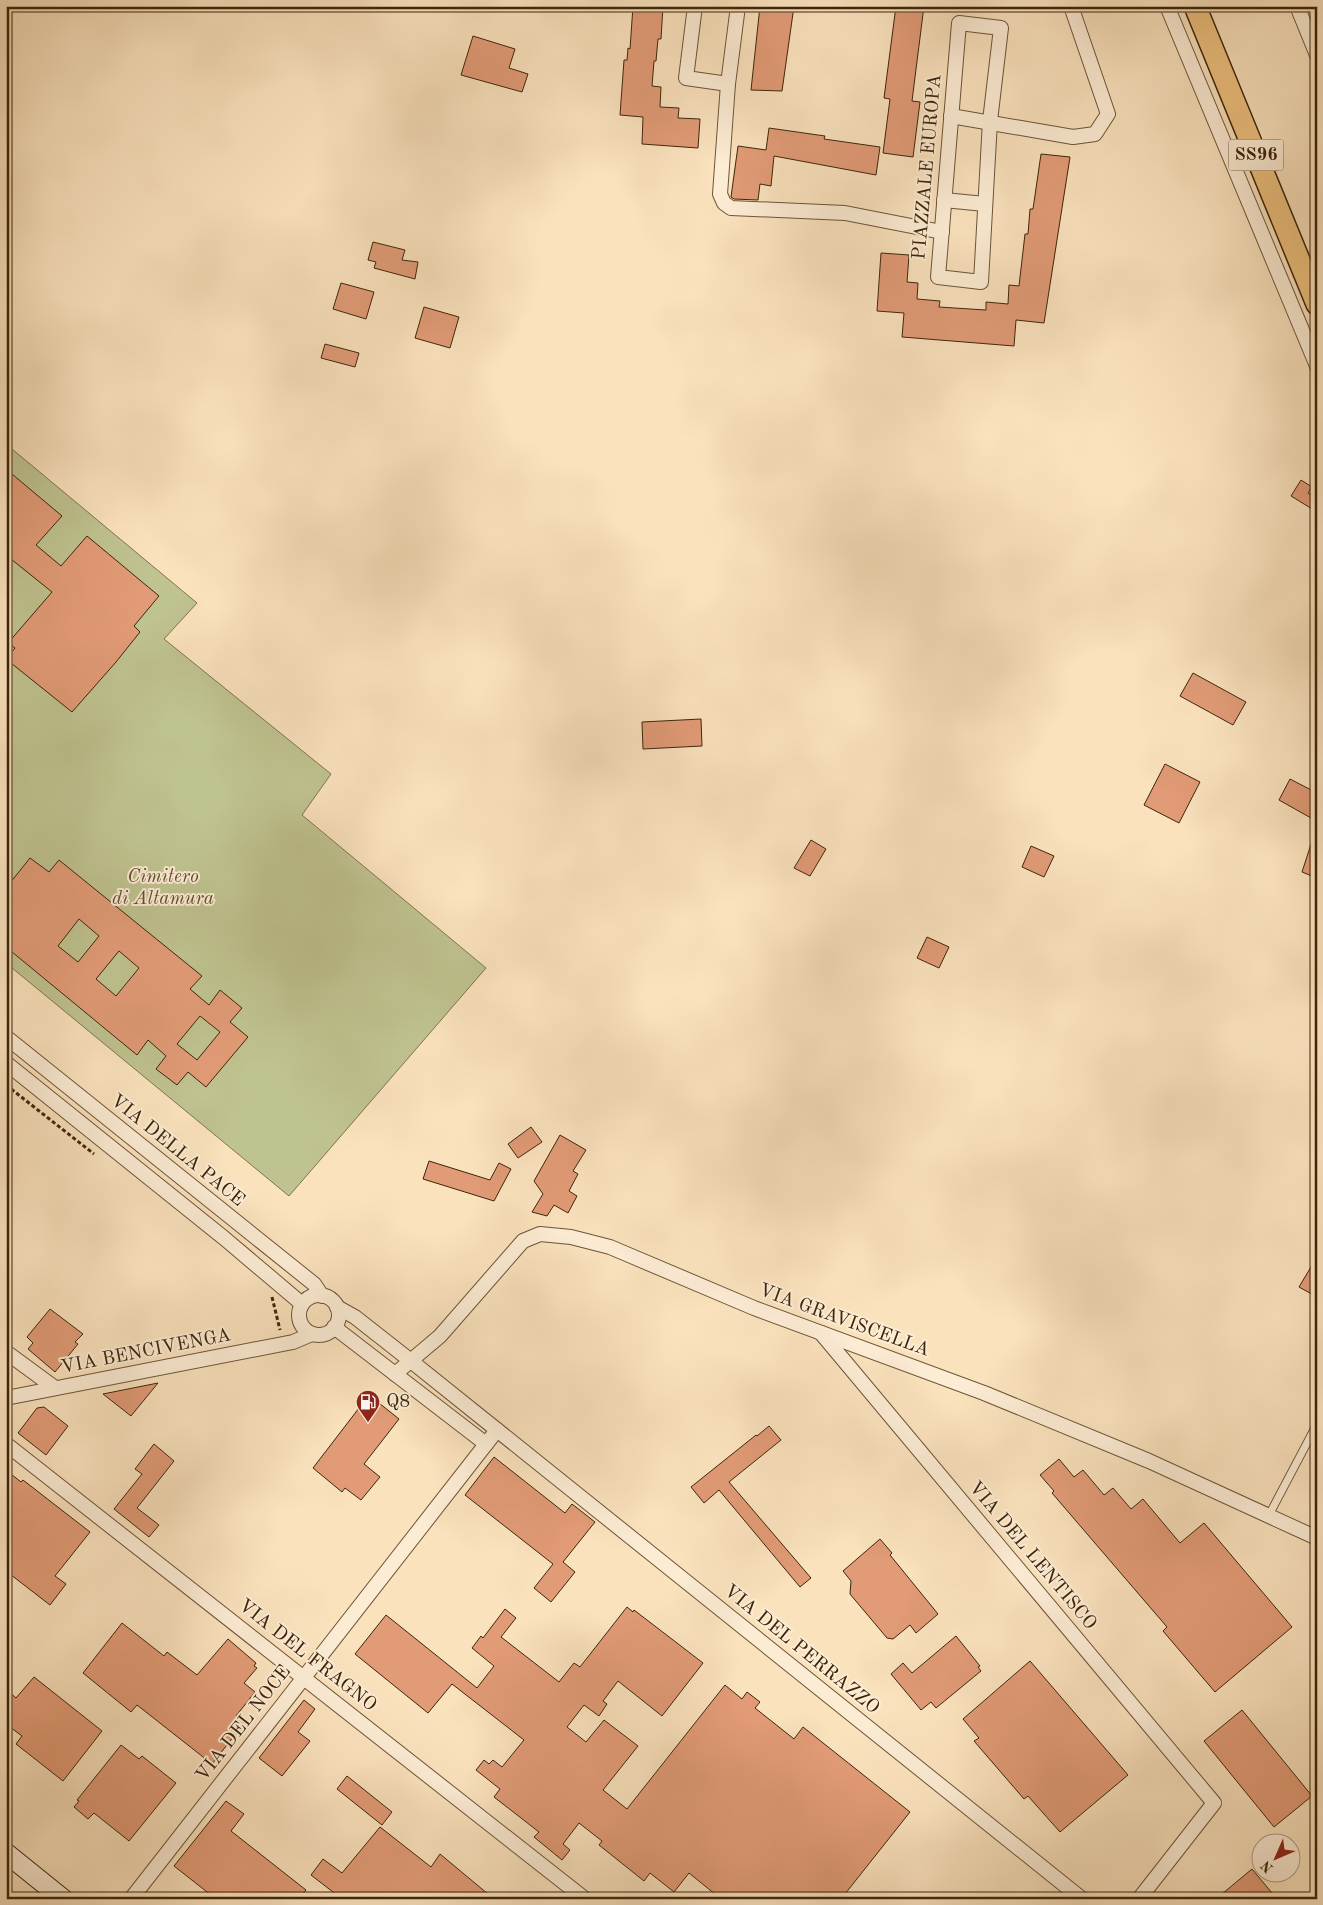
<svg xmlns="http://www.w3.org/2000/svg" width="1323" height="1905" viewBox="0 0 1323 1905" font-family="'Old Standard TT',serif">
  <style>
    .green { fill: #bfc390; stroke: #7e744d }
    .building { fill: #e19b76; stroke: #3d250a; fill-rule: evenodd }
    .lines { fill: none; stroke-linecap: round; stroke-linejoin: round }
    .service-casing { stroke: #6c5437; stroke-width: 9 }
    .minor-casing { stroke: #6c5437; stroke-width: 16 }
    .secondary-casing { stroke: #3d250a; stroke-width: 21 }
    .primary-casing { stroke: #3d250a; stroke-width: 24 }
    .path { stroke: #3d250a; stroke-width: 3; stroke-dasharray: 4 2.5; stroke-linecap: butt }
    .service { stroke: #fcecd4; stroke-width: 7 }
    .minor { stroke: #fcecd4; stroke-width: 14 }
    .secondary { stroke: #fcecd4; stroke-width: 19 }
    .primary { stroke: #edc17e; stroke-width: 21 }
    .labels { text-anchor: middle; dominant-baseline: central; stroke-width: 4; stroke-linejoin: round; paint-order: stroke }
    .shield { fill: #fcecd4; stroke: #766147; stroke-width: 1 }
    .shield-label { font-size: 18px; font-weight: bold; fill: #3d250a }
    .street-label { font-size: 19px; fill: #3d250a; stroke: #fcecd4 }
    .park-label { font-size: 19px; font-style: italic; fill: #5e4c2c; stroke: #fcecd4 }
    .poi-label { font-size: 19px; fill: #3d250a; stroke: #fcecd4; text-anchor: start }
  </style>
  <rect width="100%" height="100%" fill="#fae2bd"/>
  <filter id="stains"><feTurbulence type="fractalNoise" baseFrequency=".004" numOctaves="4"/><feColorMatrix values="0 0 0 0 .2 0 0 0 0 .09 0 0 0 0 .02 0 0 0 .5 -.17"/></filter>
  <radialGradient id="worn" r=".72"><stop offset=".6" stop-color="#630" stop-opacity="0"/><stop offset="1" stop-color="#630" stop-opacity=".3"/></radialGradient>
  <!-- green -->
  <path class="green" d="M 6,444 L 197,603 L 164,639 L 331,774 L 302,815 L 486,968 L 289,1196 L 6,963 Z"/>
  <!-- building -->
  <g class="building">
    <path d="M 633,6 L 663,6 L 661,39 L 658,39 L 656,61 L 654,61 L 652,86 L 661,87 L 660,107 L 679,108 L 678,118 L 700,119 L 698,148 L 642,144 L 643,117 L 620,115 L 624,60 L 627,60 L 628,48 L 630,49 Z"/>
    <path d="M 760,6 L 794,6 L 782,91 L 751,90 Z"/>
    <path d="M 896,6 L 924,6 L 912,101 L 920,102 L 913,157 L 883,153 L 890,99 L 884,98 Z"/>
    <path d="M 473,36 L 515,49 L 509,68 L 528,74 L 522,92 L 461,75 Z"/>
    <path d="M 769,128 L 825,136 L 824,139 L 880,147 L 876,175 L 774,156 L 771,186 L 760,184 L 758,200 L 734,199 L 731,197 L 738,146 L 766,150 Z"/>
    <path d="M 1041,154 L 1070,157 L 1044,323 L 1016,320 L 1014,346 L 902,337 L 904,313 L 877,311 L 881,253 L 909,255 L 907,282 L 918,283 L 917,299 L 940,301 L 939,307 L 986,310 L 986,302 L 1008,304 L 1009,285 L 1019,286 L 1025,234 L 1028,234 L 1030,209 L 1033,209 Z"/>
    <path d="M 373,242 L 405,250 L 402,260 L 418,262 L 415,279 L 374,268 L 376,262 L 368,260 Z"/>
    <path d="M 341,283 L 374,292 L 366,319 L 333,309 Z"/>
    <path d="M 424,307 L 459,317 L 450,348 L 415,338 Z"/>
    <path d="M 325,344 L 359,353 L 355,367 L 321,358 Z"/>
    <path d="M 6,469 L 62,516 L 36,545 L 61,566 L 87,536 L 159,596 L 134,626 L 140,632 L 116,662 L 72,712 L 6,659 L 15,648 L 8,643 L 52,592 L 6,555 Z"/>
    <path d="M 1301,480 L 1312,487 L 1308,493 L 1317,498 L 1317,512 L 1291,496 Z"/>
    <path d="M 1193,673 L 1246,702 L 1233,725 L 1180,696 Z"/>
    <path d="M 701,719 L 702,746 L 643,749 L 642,722 Z"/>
    <path d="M 1165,764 L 1200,782 L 1179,823 L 1144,805 Z"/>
    <path d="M 1290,779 L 1317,793 L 1317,808 L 1311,818 L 1279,800 Z"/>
    <path d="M 1314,835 L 1317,835 L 1317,878 L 1302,872 Z"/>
    <path d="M 811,840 L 826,849 L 810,876 L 794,868 Z"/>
    <path d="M 1031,846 L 1054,856 L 1044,877 L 1022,867 Z"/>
    <path d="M 30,858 L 49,872 L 59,860 L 202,976 L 190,989 L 209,1005 L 220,990 L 242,1008 L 230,1022 L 248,1037 L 206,1087 L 188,1072 L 177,1085 L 156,1069 L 166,1056 L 148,1040 L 137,1055 L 6,947 L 6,888 ZM 79,919 L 99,936 L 78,962 L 58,946 ZM 119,951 L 139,968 L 116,996 L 96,979 ZM 200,1016 L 220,1032 L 197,1060 L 177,1044 Z"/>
    <path d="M 927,937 L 949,947 L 939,968 L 917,958 Z"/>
    <path d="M 531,1127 L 542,1142 L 518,1158 L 508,1144 Z"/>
    <path d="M 560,1135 L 586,1150 L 573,1171 L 578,1174 L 569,1191 L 577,1196 L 568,1213 L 554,1205 L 547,1216 L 532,1212 L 543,1194 L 534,1181 Z"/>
    <path d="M 429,1161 L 490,1180 L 499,1163 L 511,1169 L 494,1201 L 423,1179 Z"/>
    <path d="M 1317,1257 L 1317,1297 L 1299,1287 Z"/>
    <path d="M 50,1309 L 83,1334 L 75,1342 L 78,1344 L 55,1372 L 28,1349 L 33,1343 L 27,1337 Z"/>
    <path d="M 158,1383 L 131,1416 L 103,1394 Z"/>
    <path d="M 369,1395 L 399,1419 L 364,1464 L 380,1477 L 361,1500 L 345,1488 L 342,1492 L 313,1468 Z"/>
    <path d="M 44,1407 L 68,1426 L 46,1455 L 18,1433 L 37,1408 Z"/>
    <path d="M 769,1426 L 781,1440 L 729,1482 L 811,1578 L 800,1587 L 719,1490 L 704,1503 L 691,1487 L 756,1435 L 757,1436 Z"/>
    <path d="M 154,1444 L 174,1461 L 137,1508 L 159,1525 L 149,1537 L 114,1509 L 142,1474 L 135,1469 Z"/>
    <path d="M 494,1457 L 565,1513 L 572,1504 L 595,1522 L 563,1562 L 575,1572 L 551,1602 L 534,1588 L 553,1564 L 465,1495 Z"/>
    <path d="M 1059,1459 L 1074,1477 L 1083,1470 L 1104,1495 L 1113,1488 L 1131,1509 L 1143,1499 L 1180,1543 L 1204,1523 L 1292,1627 L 1215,1692 L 1163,1631 L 1167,1627 L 1052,1493 L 1054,1491 L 1040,1475 Z"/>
    <path d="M 6,1470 L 21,1482 L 23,1480 L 90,1532 L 55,1576 L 66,1584 L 50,1605 L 6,1571 Z"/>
    <path d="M 880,1539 L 892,1553 L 890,1555 L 938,1614 L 916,1633 L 910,1625 L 893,1639 L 887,1638 L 850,1594 L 851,1581 L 843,1571 Z"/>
    <path d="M 627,1607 L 633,1612 L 634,1610 L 703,1663 L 662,1716 L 618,1681 L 603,1701 L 607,1704 L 599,1716 L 584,1705 L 567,1727 L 586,1742 L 604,1720 L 638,1746 L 603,1790 L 627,1809 L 725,1685 L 742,1699 L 747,1692 L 760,1702 L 755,1708 L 794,1739 L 803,1727 L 910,1812 L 841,1899 L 721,1899 L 689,1873 L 674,1892 L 650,1873 L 644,1881 L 599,1845 L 602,1841 L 579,1823 L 563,1844 L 570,1850 L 562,1860 L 534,1837 L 539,1832 L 494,1797 L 500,1789 L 476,1770 L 484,1760 L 489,1764 L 493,1760 L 502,1767 L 524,1740 L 452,1684 L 428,1713 L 355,1654 L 386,1615 L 477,1688 L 494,1666 L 472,1648 L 481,1636 L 483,1638 L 505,1609 L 516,1618 L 501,1637 L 559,1682 L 574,1663 L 580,1667 Z"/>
    <path d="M 122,1623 L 164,1656 L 167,1652 L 197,1675 L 228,1639 L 256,1663 L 254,1666 L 257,1668 L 244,1683 L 255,1692 L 236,1716 L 245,1722 L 212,1764 L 137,1705 L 131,1712 L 83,1673 Z"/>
    <path d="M 956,1636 L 980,1666 L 978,1667 L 981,1671 L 936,1708 L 931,1702 L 921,1710 L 891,1674 L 903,1663 L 912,1673 Z"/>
    <path d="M 1030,1661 L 1128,1775 L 1060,1832 L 1028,1796 L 1024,1799 L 974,1741 L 979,1738 L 963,1719 Z"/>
    <path d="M 34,1677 L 102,1731 L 63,1781 L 16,1744 L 22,1736 L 6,1724 L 6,1689 L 16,1698 Z"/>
    <path d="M 304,1700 L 315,1709 L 298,1732 L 310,1741 L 282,1776 L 259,1758 Z"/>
    <path d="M 1242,1710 L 1312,1796 L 1274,1827 L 1204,1741 Z"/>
    <path d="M 121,1745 L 139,1759 L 142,1756 L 176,1783 L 129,1841 L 94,1813 L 88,1819 L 74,1807 L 79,1801 L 77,1800 Z"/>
    <path d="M 347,1776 L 392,1812 L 382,1825 L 337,1789 Z"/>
    <path d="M 226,1801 L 244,1814 L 231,1831 L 306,1890 L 298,1899 L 216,1899 L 174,1866 Z"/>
    <path d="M 380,1827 L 431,1867 L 440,1854 L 494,1899 L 342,1899 L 311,1875 L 323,1859 L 342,1873 Z"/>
    <path d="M 1252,1869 L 1277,1899 L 1216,1899 Z"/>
  </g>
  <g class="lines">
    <defs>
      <path id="service" d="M 1269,1515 L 1317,1424"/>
      <g id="minor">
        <path d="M 695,6 L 686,78 L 728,84 L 738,6"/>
        <path d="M 1167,6 L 1317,366"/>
        <path d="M 1297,6 L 1317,55"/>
        <path d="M 959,23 L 1001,28 L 990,121 L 981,282 L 938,277 Z"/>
        <path d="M 728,84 L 720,194 L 724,203 L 731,208 L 845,213 L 942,232"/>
        <path d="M 951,116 L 1073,137 L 1095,134 L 1108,114 L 1071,6"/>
        <path d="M 944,200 L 985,204"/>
        <path d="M 6,1037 L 314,1284 L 322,1296"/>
        <path d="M 6,1063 L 224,1238 L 302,1304"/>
        <circle cx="319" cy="1315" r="20"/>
        <path d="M 337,1307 L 355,1317 L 411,1361 L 1082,1899"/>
        <path d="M 334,1327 L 486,1444"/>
        <path d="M 821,1333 L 1214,1803 L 1139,1899"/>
        <path d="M 6,1352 L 55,1388"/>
        <path d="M 395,1374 L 440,1336 L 523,1241 L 540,1234 L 571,1237 L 610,1247 L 754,1308 L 984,1393 L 1149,1461 L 1317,1538"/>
        <path d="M 6,1398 L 293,1342 L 312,1334"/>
        <path d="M 6,1444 L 585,1899"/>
        <path d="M 131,1899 L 497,1430"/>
      </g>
      <path id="secondary" d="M 6,1853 L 63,1899"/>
      <path id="primary" d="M 1195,6 L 1317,304"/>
    </defs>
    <!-- service casing -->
    <use href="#service" class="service-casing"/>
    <!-- minor casing -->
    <use href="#minor" class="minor-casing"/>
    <!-- secondary casing -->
    <use href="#secondary" class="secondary-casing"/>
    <!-- primary casing -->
    <use href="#primary" class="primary-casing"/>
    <!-- path -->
    <g class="path">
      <path d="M 6,1085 L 94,1154"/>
      <path d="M 272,1297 L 280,1330"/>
    </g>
    <!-- service -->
    <use href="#service" class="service"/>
    <!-- minor -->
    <use href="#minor" class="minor"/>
    <!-- secondary -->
    <use href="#secondary" class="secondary"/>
    <!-- primary -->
    <use href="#primary" class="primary"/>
  </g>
  <!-- icons -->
  <defs>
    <symbol id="fuel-pin" viewBox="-11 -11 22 30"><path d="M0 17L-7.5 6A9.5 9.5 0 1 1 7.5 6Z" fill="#8f2418" stroke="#fcecd4"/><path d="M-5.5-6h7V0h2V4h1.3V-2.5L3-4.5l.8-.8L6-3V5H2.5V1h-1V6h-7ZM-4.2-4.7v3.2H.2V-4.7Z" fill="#fff"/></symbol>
  </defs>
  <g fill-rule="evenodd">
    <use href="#fuel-pin" x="354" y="1388" width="28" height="38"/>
  </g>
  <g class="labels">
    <!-- shield labels -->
    <rect class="shield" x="1228.5" y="139.5" width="55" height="31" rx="4"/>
    <g class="shield-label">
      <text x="1256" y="155">SS96</text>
    </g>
    <!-- street labels -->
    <g class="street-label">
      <text transform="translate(928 167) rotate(-85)">PIAZZALE EUROPA</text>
      <text transform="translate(177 1151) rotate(39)">VIA DELLA PACE</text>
      <text transform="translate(844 1321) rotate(20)">VIA GRAVISCELLA</text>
      <text transform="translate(146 1352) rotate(-11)">VIA BENCIVENGA</text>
      <text transform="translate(1032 1556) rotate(50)">VIA DEL LENTISCO</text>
      <text transform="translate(801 1650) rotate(39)">VIA DEL PERRAZZO</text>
      <text transform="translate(307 1656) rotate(38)">VIA DEL FRAGNO</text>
      <text transform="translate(244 1724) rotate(-52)">VIA DEL NOCE</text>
    </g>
    <!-- park labels -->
    <g class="park-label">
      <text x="163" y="877">Cimitero<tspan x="163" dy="22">di Altamura</tspan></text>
    </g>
    <!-- poi labels -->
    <g class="poi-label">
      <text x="386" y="1402">Q8</text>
    </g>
  </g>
  <!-- margin -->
  <rect width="1323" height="1905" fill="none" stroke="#fae2bd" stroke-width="25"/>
  <rect x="8" y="8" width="1308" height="1890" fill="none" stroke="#3d250a" stroke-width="2.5"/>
  <rect x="12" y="12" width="1298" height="1880" fill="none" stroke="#3d250a"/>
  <!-- north arrow -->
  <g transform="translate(1276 1858) rotate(225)"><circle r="24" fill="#fcecd4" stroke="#b09c83"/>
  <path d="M0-4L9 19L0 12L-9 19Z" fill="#8f2418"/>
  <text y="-8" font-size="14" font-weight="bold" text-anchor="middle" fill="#3d250a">N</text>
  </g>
  <rect width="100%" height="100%" filter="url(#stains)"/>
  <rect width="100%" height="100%" fill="url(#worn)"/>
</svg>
